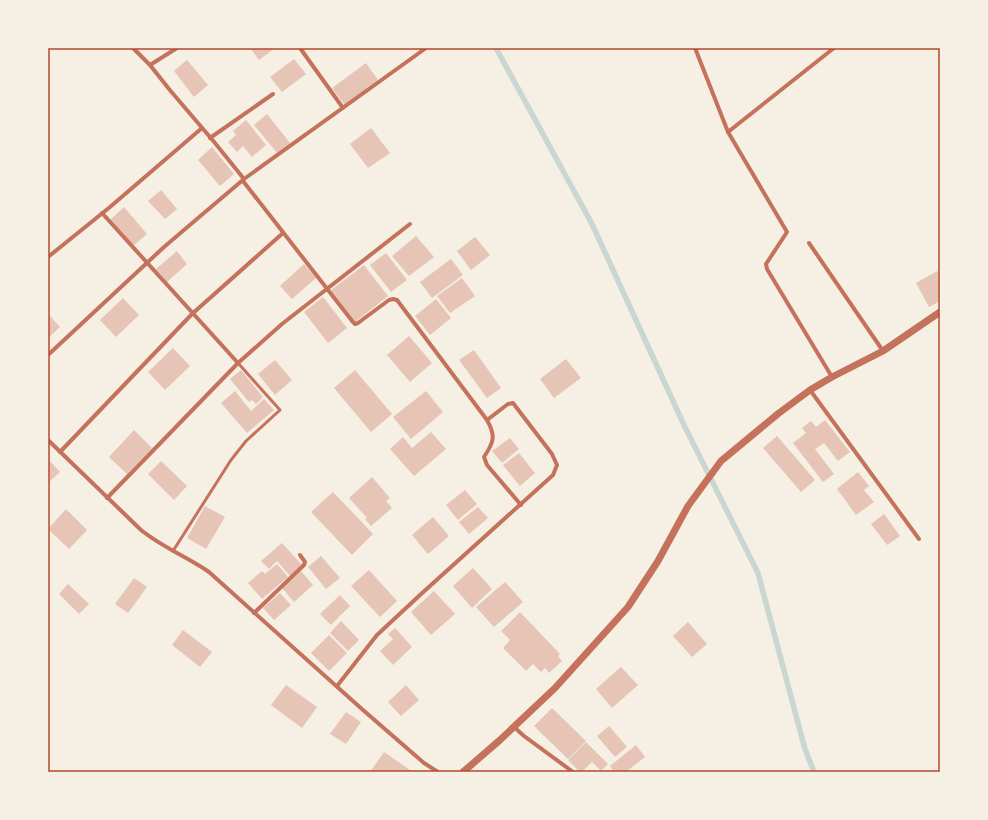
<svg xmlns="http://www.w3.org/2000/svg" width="988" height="820" viewBox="0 0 988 820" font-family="'Work Sans',sans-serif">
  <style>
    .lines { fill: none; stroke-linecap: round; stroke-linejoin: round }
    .stream { stroke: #c9d6d2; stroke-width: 5.5 }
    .building { fill: #e6c5b7 }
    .service { stroke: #c5725c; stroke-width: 3 }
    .minor { stroke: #c5725c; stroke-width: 4 }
    .tertiary { stroke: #c5725c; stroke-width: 7 }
    .neatline { fill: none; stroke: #b5482f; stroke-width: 1.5 }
  </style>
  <rect width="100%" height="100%" fill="#f6efe4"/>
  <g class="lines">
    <!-- stream -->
    <path class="stream" d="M 496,48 L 592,224 L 684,425 L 758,573 L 805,749 L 814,772"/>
  </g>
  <!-- building -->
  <g class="building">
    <path d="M 250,48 L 275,48 L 259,60 Z"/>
    <path d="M 294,59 L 306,74 L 282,92 L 270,77 Z"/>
    <path d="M 187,60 L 208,85 L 194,97 L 174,71 Z"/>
    <path d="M 366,63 L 378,80 L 345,105 L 332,88 Z"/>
    <path d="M 267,114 L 290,143 L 277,153 L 254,125 Z"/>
    <path d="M 246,120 L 266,145 L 252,157 L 243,146 L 237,152 L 228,142 L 236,135 L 233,131 Z"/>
    <path d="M 371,128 L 390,153 L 368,168 L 350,144 Z"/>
    <path d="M 212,147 L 234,174 L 220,186 L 198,160 Z"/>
    <path d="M 161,190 L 177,209 L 165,219 L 148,201 Z"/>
    <path d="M 124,207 L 147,234 L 133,246 L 110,220 Z"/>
    <path d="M 416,236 L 434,257 L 409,276 L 392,256 Z"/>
    <path d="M 475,237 L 490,255 L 471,270 L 457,251 Z"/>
    <path d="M 177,251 L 187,264 L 167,282 L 156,269 Z"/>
    <path d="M 386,253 L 407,280 L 391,292 L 370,265 Z"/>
    <path d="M 451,259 L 463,275 L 432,298 L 420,282 Z"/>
    <path d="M 304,264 L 316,278 L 292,299 L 280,286 Z"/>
    <path d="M 364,265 L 388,296 L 355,322 L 331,290 Z"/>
    <path d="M 937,271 L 940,276 L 940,301 L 929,307 L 916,283 Z"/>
    <path d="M 462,278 L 475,296 L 450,313 L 437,296 Z"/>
    <path d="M 323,297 L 347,328 L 328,343 L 304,312 Z"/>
    <path d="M 123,298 L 139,315 L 116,337 L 100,320 Z"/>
    <path d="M 436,299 L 451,318 L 430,335 L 415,316 Z"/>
    <path d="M 50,316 L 60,327 L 48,338 L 48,318 Z"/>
    <path d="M 409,336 L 432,363 L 410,382 L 387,355 Z"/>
    <path d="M 173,348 L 190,366 L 165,390 L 148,372 Z"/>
    <path d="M 474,350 L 501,388 L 487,398 L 459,360 Z"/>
    <path d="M 566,359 L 581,378 L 554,398 L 540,379 Z"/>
    <path d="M 275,360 L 292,380 L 275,395 L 258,374 Z"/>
    <path d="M 241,370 L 263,397 L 256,404 L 252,400 L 249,402 L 230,379 Z"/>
    <path d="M 355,370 L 392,414 L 371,432 L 334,388 Z"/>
    <path d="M 235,391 L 251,411 L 264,399 L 274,410 L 247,433 L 221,403 Z"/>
    <path d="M 426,391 L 443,412 L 411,439 L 393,417 Z"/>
    <path d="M 825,420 L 850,452 L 838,461 L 824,443 L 815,449 L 834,474 L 823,482 L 793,443 L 806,433 L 802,428 L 811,421 L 816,427 Z"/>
    <path d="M 134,430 L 152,448 L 127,474 L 109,457 Z"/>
    <path d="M 431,432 L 446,449 L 414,476 L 390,449 L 403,437 L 412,448 Z"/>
    <path d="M 777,436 L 815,480 L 801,492 L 763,448 Z"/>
    <path d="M 510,438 L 519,449 L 502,463 L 492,451 Z"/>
    <path d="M 519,453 L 535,473 L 520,486 L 503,465 Z"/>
    <path d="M 48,459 L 60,472 L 48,483 Z"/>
    <path d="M 161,461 L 187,486 L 174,500 L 148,474 Z"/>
    <path d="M 858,472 L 869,486 L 864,490 L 874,502 L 856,515 L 837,489 Z"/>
    <path d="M 372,477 L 390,498 L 386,501 L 392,508 L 371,526 L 365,519 L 367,518 L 349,498 Z"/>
    <path d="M 465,490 L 477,504 L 458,520 L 446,505 Z"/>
    <path d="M 333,492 L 373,534 L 352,555 L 311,512 Z"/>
    <path d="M 205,506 L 225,517 L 206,549 L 187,538 Z"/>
    <path d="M 478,507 L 488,518 L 469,534 L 459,522 Z"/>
    <path d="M 66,509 L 87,530 L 69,549 L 48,529 Z"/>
    <path d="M 884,514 L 900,536 L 887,545 L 871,524 Z"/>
    <path d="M 433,517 L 449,536 L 428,554 L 412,535 Z"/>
    <path d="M 282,543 L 302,565 L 290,576 L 277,561 L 269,569 L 261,561 Z"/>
    <path d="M 321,556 L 340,578 L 326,589 L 308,567 Z"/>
    <path d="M 277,564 L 288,577 L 262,599 L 248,583 L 262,571 L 265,574 Z"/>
    <path d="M 473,568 L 492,589 L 472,608 L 453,586 Z"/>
    <path d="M 369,570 L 397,601 L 380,617 L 351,586 Z"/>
    <path d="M 301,571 L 313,585 L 294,602 L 282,588 Z"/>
    <path d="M 134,578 L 147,587 L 128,613 L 115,604 Z"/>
    <path d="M 505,582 L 523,602 L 494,627 L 476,607 Z"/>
    <path d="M 68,584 L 89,604 L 79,614 L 59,594 Z"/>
    <path d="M 434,591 L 455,614 L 431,635 L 411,612 Z"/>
    <path d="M 280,593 L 291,605 L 274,620 L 263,608 Z"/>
    <path d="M 340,595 L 350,606 L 331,625 L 320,614 Z"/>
    <path d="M 520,612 L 560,654 L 558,656 L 562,661 L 549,673 L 545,668 L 541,672 L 533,664 L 526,671 L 503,648 L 510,640 L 501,631 Z"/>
    <path d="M 341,621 L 359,640 L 348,651 L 330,633 Z"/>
    <path d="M 688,622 L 707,644 L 692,657 L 673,636 Z"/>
    <path d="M 395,628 L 412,647 L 393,665 L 380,651 L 393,639 L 388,634 Z"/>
    <path d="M 183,630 L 212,652 L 200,667 L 172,645 Z"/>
    <path d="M 329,635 L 347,653 L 329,671 L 311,653 Z"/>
    <path d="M 621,667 L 638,685 L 612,708 L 596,689 Z"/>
    <path d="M 286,685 L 317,707 L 302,728 L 271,705 Z"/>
    <path d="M 406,685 L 419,700 L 401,716 L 388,702 Z"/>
    <path d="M 552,708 L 586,741 L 568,759 L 534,726 Z"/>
    <path d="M 346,712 L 361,722 L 346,744 L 330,734 Z"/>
    <path d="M 609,726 L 627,747 L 615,757 L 597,736 Z"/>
    <path d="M 586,742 L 608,764 L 601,771 L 592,762 L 582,772 L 580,772 L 568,760 Z"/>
    <path d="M 636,745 L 645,757 L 626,772 L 614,772 L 610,766 Z"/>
    <path d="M 384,752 L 413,772 L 370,772 Z"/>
  </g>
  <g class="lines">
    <!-- service -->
    <path class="service" d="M 173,551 L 231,460 L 246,441 L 280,410 L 238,363"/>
    <!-- minor -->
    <g class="minor">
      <path d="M 133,48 L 150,65 L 169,89 L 215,143 L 244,179"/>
      <path d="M 300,48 L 343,108"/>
      <path d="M 695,48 L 728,132 L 834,48"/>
      <path d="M 150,65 L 177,48"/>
      <path d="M 728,132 L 787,232 L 766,264 L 767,269 L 832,377"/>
      <path d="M 210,138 L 273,94"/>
      <path d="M 243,181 L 353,322 L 355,324 L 358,323 L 389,300 L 393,299 L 397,300 L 487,420 C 496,436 494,442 484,457 L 487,465 L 521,505"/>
      <path d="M 102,213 L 238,363"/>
      <path d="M 809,243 L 883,351"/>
      <path d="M 48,257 L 110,207 L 202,128"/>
      <path d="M 48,355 L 164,247 L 244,179 L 426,48"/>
      <path d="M 810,390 L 919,539"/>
      <path d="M 48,440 L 141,530 C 162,547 187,557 209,572 L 363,710 L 424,763 L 438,772"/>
      <path d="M 60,452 L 192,314 L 283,233"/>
      <path d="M 107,498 L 238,363 L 282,324 L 410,224"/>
      <path d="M 254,613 L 304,565 L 305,562 L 300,555"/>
      <path d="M 337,686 L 377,635 L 420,595 L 553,475 L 557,465 L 552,454 L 513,403 L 508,404 L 487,420"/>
      <path d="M 514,727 L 524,736 L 573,772"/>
    </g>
    <!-- tertiary -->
    <path class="tertiary" d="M 463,772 L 500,740 L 555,688 L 628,607 L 658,561 L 688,506 L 721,461 L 779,413 L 810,390 L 832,377 L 883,351 L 940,312"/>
  </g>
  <!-- border -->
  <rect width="988" height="820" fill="none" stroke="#f6efe4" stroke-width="98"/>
  <rect x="49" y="49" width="890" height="722" class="neatline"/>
</svg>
